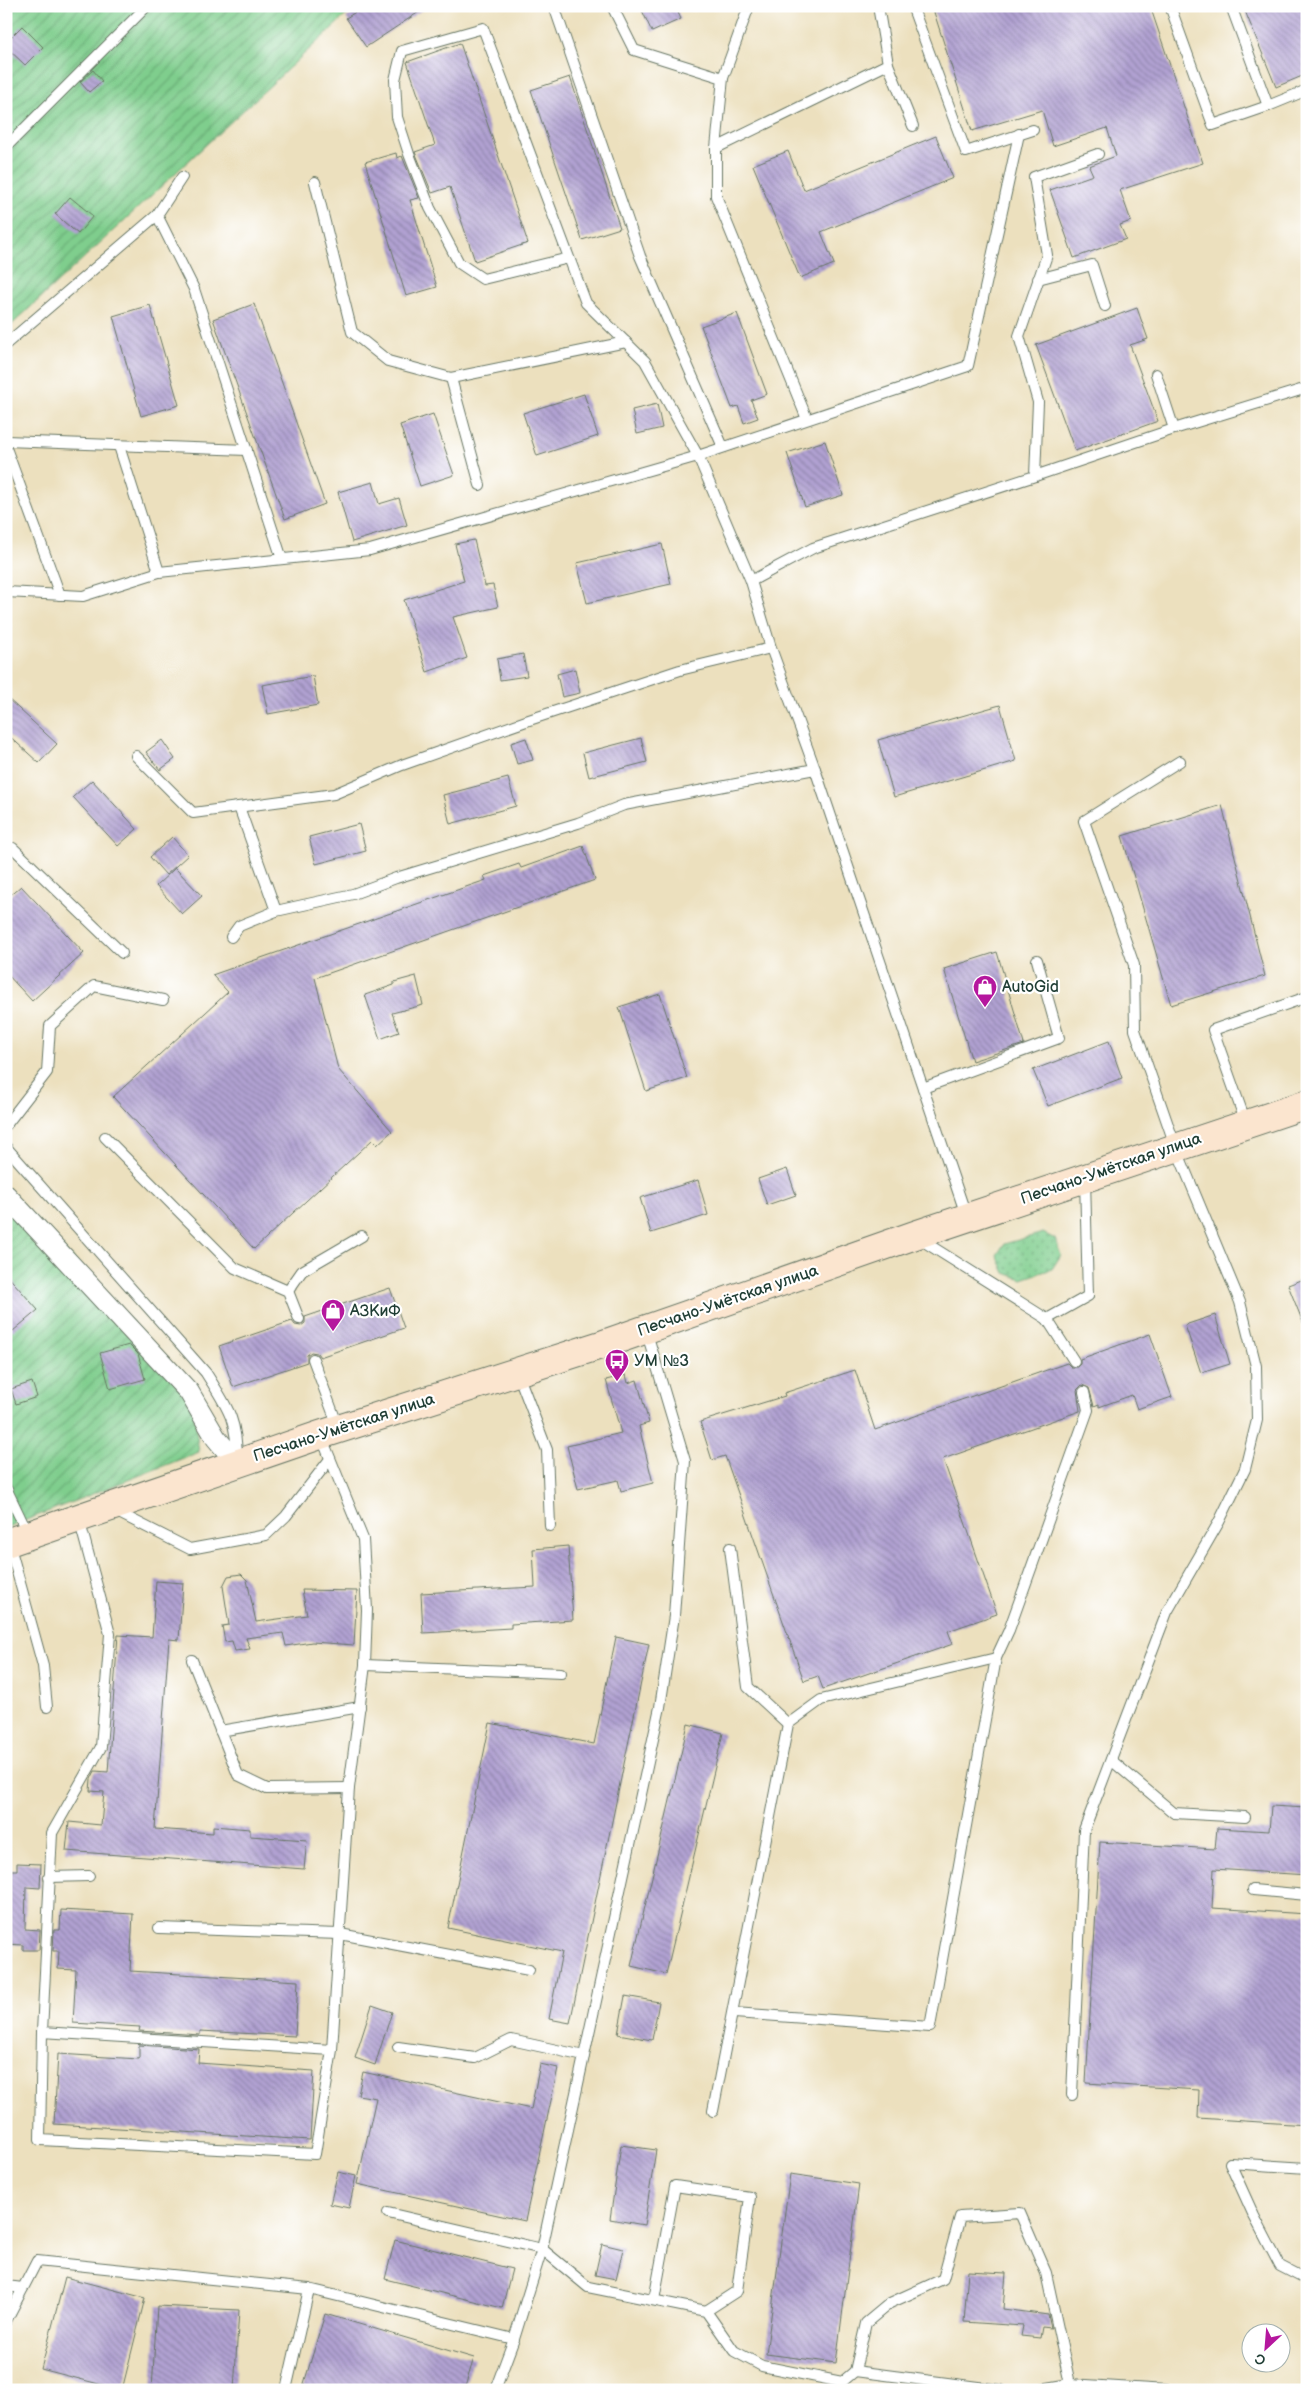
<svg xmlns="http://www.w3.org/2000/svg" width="1313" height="2396" viewBox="0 0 1313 2396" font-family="'Balsamiq Sans',sans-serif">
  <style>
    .grass { fill: url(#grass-dots); stroke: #4f8660 }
    .garden { fill: url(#garden-furrows); stroke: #4f8660 }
    .building { fill: url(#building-back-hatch) }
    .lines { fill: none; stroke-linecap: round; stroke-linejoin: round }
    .lane-casing { stroke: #677664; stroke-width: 12 }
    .street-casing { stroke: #677664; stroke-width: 22 }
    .secondary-casing { stroke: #677664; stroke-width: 30 }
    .lane { stroke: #fff; stroke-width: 10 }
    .street { stroke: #fff; stroke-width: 20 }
    .secondary { stroke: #fbe5cf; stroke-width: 28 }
    .labels { text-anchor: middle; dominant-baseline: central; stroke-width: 4.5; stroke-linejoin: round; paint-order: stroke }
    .poi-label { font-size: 16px; fill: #1f3d34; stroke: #fff; text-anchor: start }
    .street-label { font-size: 16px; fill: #1f3d34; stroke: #fff }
  </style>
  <defs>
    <pattern id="grass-dots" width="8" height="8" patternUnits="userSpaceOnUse" patternTransform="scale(1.25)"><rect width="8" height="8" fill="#7fce8d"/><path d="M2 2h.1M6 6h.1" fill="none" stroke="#67a874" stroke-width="1.8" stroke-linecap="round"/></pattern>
    <pattern id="garden-furrows" width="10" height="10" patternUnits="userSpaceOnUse" patternTransform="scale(1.25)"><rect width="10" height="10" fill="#7fce8d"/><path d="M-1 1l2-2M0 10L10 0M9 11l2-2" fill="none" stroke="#67a874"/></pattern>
    <pattern id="building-back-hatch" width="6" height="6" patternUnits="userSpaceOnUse" patternTransform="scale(1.25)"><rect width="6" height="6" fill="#b1a1d2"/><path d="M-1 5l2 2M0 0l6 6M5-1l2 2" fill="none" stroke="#8f84ab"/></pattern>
  </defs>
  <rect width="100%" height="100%" fill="#fff"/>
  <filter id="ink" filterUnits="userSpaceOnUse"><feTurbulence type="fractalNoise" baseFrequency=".02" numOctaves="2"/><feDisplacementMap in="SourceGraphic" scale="10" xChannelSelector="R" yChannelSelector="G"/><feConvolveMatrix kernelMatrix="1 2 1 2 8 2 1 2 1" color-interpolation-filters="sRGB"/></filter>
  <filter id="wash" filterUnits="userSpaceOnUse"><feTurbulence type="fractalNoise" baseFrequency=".0096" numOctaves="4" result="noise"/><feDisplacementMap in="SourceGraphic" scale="20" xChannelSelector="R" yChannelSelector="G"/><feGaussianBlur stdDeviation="1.12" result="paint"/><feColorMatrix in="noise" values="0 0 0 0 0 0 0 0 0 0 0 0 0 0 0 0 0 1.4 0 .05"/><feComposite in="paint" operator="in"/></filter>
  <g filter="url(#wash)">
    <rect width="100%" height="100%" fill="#ece0be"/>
    <!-- grass -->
    <path class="grass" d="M 1043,1233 L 1055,1239 L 1061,1255 L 1052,1269 L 1022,1279 L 1005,1273 L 997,1255 L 1004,1244 Z"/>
    <!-- garden -->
    <g class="garden">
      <path d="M 6,6 L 356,6 L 6,330 Z"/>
      <path d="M 6,1187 L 190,1384 L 199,1452 L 6,1528 Z"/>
    </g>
    <g id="blocks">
      <!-- building -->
      <g class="building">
        <path d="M 365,6 L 428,6 L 366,47 L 346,18 Z"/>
        <path d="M 640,6 L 675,6 L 681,19 L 652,32 Z"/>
        <path d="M 932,6 L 1150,6 L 1203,163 L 1120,190 L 1131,221 L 1120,225 L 1126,239 L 1074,258 L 1050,190 L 1093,175 L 1089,166 L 1116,156 L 1107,128 L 1053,146 L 1042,110 L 972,131 Z"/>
        <path d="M 1243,6 L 1302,6 L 1307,17 L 1307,74 L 1276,87 Z"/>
        <path d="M 22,26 L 43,47 L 25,65 L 6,47 L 6,42 Z"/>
        <path d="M 460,43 L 528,243 L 475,261 L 450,187 L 432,193 L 415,152 L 435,145 L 407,62 Z"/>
        <path d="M 93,70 L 102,81 L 89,92 L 80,82 Z"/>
        <path d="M 570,77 L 620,228 L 582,240 L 531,90 Z"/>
        <path d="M 936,136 L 953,178 L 821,232 L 834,264 L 800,278 L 753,165 L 788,151 L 804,190 Z"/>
        <path d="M 396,153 L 397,158 L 402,156 L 419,198 L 410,200 L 437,287 L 406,296 L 365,162 Z"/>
        <path d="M 70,197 L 93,216 L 78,234 L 55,214 Z"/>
        <path d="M 254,304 L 325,504 L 285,519 L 213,319 Z"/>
        <path d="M 150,305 L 179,405 L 141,416 L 113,316 Z"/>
        <path d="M 1137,308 L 1148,339 L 1130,345 L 1158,421 L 1075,451 L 1036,345 Z"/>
        <path d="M 737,313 L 767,394 L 751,400 L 758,418 L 744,423 L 738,406 L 732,408 L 701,326 Z"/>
        <path d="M 584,394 L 598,436 L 537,456 L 523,413 Z"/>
        <path d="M 657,404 L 662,428 L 637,434 L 632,410 Z"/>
        <path d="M 433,414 L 454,475 L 420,486 L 400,425 Z"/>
        <path d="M 825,441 L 843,495 L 805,507 L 787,453 Z"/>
        <path d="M 373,482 L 379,504 L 399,498 L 407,525 L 352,542 L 338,492 Z"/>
        <path d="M 474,540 L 485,586 L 493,585 L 498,607 L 453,617 L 467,658 L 427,672 L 404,600 L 464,581 L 455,544 Z"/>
        <path d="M 662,544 L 671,584 L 587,603 L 577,563 Z"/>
        <path d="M 523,654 L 527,676 L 500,680 L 497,659 Z"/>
        <path d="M 575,669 L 580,693 L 562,697 L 557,674 Z"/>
        <path d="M 313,676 L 318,705 L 268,714 L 262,685 Z"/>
        <path d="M 6,697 L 57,744 L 39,763 L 6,733 Z"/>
        <path d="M 1000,705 L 1016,761 L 894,797 L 878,740 Z"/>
        <path d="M 526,738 L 533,760 L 517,764 L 511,743 Z"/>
        <path d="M 641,738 L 647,762 L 589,777 L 583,753 Z"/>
        <path d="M 162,740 L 175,759 L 160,770 L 146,752 Z"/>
        <path d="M 508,778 L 516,806 L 450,824 L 443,795 Z"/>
        <path d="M 92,780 L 137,829 L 118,846 L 73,797 Z"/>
        <path d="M 1222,805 L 1265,976 L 1171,1005 L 1122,836 Z"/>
        <path d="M 359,824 L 366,851 L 316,864 L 309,837 Z"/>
        <path d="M 172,837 L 188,855 L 166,875 L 150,857 Z"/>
        <path d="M 583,846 L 595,880 L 315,978 L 338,1069 L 392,1131 L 377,1145 L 372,1140 L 254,1249 L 113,1097 L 228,992 L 212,975 L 486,880 L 484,876 L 519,864 L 521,868 Z"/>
        <path d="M 175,868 L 202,896 L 182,914 L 156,886 Z"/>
        <path d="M 21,886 L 84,953 L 32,1001 L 6,973 L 6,899 Z"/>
        <path d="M 997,952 L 1024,1044 L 972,1061 L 944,969 Z"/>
        <path d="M 416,976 L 423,1005 L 392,1013 L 399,1032 L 380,1039 L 365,995 L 394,985 L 394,982 Z"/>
        <path d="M 660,994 L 687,1078 L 646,1091 L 619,1007 Z"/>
        <path d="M 1109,1041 L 1122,1078 L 1048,1106 L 1033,1070 Z"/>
        <path d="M 787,1169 L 796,1195 L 767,1205 L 758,1179 Z"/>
        <path d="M 698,1180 L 708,1215 L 651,1233 L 640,1198 Z"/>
        <path d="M 6,1274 L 38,1310 L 13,1331 L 6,1323 Z"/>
        <path d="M 1307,1278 L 1307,1330 L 1306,1330 L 1288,1285 Z"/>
        <path d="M 390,1288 L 404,1328 L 320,1357 L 317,1353 L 311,1352 L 307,1355 L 307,1362 L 233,1387 L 219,1346 L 292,1321 L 295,1325 L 301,1326 L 305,1323 L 305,1317 Z"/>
        <path d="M 1215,1315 L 1230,1364 L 1201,1373 L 1185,1325 Z"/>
        <path d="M 1150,1334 L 1172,1397 L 1137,1409 L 1132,1395 L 1099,1407 L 1099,1404 L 1094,1406 L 1089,1388 L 1082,1385 L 1077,1390 L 1080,1411 L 943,1459 L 997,1614 L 948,1631 L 953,1644 L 823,1689 L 818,1676 L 804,1681 L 725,1456 L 712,1460 L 700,1422 L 785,1396 L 784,1393 L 855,1370 L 875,1430 L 1067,1363 L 1071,1367 L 1077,1367 L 1080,1364 L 1080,1359 Z"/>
        <path d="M 129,1345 L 138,1354 L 145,1379 L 110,1389 L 100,1353 Z"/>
        <path d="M 626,1375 L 628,1383 L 637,1380 L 649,1423 L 639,1426 L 653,1483 L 621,1491 L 618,1480 L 578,1489 L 567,1446 L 621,1433 L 606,1380 Z"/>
        <path d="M 32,1382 L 37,1397 L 16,1404 L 11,1389 Z"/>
        <path d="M 568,1546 L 573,1620 L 511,1624 L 511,1628 L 423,1633 L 421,1593 L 535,1587 L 533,1549 Z"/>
        <path d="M 241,1574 L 247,1580 L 256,1622 L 307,1615 L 302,1590 L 357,1591 L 354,1645 L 312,1642 L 286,1646 L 283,1633 L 246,1638 L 250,1649 L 235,1651 L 232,1641 L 225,1642 L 222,1626 L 229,1625 L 223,1586 L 228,1576 Z"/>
        <path d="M 156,1581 L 183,1583 L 179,1640 L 169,1639 L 155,1829 L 213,1833 L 213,1826 L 250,1829 L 250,1836 L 307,1840 L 304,1869 L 66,1851 L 69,1822 L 101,1825 L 104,1792 L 90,1791 L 91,1779 L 95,1771 L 108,1772 L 118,1635 L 152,1637 Z"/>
        <path d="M 616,1637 L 649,1644 L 570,2023 L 549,2019 L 562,1952 L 448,1928 L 490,1723 L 594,1744 Z"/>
        <path d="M 688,1724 L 723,1733 L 666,1974 L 631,1966 Z"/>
        <path d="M 1271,1806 L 1307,1808 L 1307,1875 L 1214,1869 L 1212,1908 L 1307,1914 L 1307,2125 L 1198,2118 L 1199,2090 L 1086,2083 L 1100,1842 L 1215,1849 L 1217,1828 L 1269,1831 Z"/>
        <path d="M 17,1863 L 41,1864 L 40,1888 L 26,1887 L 25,1929 L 40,1930 L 39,1950 L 23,1950 L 23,1945 L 6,1944 L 6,1870 L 17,1870 Z"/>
        <path d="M 61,1910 L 133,1914 L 130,1971 L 298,1981 L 295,2036 L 200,2031 L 200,2035 L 139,2031 L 140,2027 L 73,2023 L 76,1970 L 58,1969 L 59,1951 L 53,1951 L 54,1930 L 60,1930 Z"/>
        <path d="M 625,1996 L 659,2002 L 652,2040 L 618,2034 Z"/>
        <path d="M 372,2005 L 392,2012 L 375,2065 L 355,2058 Z"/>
        <path d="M 139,2045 L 199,2049 L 198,2063 L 314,2071 L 310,2140 L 54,2124 L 58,2054 L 139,2059 Z"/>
        <path d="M 540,2064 L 558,2068 L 525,2221 L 357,2184 L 376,2098 L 358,2095 L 363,2072 L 531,2109 Z"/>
        <path d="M 621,2145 L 656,2150 L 644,2225 L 610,2219 Z"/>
        <path d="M 338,2172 L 356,2176 L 349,2208 L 330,2204 Z"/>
        <path d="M 790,2174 L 859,2184 L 836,2363 L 766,2354 Z"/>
        <path d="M 395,2240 L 512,2269 L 502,2308 L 385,2279 Z"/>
        <path d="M 602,2244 L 623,2249 L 616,2279 L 595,2275 Z"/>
        <path d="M 968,2271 L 1006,2273 L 1003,2309 L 1048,2315 L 1051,2328 L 1042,2327 L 1040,2338 L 1021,2336 L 1023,2326 L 964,2322 Z"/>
        <path d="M 65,2277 L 145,2298 L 122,2390 L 41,2369 Z"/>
        <path d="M 157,2306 L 239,2310 L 234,2390 L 152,2390 Z"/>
        <path d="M 325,2314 L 474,2358 L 464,2390 L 302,2390 Z"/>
      </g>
    </g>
  </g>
  <g filter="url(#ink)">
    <use href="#blocks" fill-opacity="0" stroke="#677664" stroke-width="1"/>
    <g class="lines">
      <defs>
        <g id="lane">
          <path d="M 554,6 L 640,256 L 723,447"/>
          <path d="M 612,6 L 634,50 L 723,78 L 749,6"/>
          <path d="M 912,6 L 966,152 L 1033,130"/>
          <path d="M 1170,6 L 1213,125 L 1268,106"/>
          <path d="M 1231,6 L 1268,106 L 1307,90"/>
          <path d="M 888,64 L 913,126"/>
          <path d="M 723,78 L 716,148 L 716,196 L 807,419"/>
          <path d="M 1019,134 L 968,366 L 698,456 L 751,581 L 813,548 L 1035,476 L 1038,402 L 1019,336 L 1047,255 L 1034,177 L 1098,154"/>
          <path d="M 6,147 L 147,6"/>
          <path d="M 716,148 L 888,64 L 878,6"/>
          <path d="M 182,177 L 157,215 L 194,289 L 282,559"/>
          <path d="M 315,182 L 352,332 L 388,361 L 451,378"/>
          <path d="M 1038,279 L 1092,265 L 1105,306"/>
          <path d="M 6,344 L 157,215"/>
          <path d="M 1174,429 L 1307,388"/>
          <path d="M 6,441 L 247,450"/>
          <path d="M 119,446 L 159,572"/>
          <path d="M 6,448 L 60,595"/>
          <path d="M 1035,476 L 1174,429 L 1156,374"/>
          <path d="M 480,485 L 451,378 L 626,342"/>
          <path d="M 6,592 L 83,596 L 159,572 L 370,550 L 698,456 L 645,361 L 586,303 L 483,28 L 402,51 L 395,80 L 397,117 L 409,154 L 430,208 L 459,263 L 483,279 L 569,258"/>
          <path d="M 136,756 L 193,813 L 334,794 L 402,765 L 529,720 L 680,670 L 771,648 L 751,581"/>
          <path d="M 815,769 L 967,1218"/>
          <path d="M 6,848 L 13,848 L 122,953"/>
          <path d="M 276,911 L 353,894 L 396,878 L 578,823 L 624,805 L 815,769 L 771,648"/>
          <path d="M 231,937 L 239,926 L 276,911 L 239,807"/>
          <path d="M 923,1088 L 1059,1038 L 1037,960"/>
          <path d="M 1246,1123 L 1213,1030 L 1307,997"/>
          <path d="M 6,1125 L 47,1072 L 50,1026 L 94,986 L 163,1000"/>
          <path d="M 105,1137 L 235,1268 L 288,1291 L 299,1319"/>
          <path d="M 6,1147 L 206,1373 C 227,1407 237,1418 237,1460"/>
          <path d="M 918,1238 L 1047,1319 L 1088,1296 L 1085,1179"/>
          <path d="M 288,1291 L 302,1271 L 362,1236"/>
          <path d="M 1047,1319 L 1074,1361"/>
          <path d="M 313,1359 L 339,1429"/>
          <path d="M 518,1374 L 547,1450 L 550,1526"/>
          <path d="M 321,1436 L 363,1539 L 367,1610 L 365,1665 L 349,1788 L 332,2050 L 315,2154 L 40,2140 L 42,2032 L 332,2050"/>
          <path d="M 6,1488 L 28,1534"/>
          <path d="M 115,1511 L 190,1549 L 266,1535 L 286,1516 L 330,1459"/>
          <path d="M 9,1543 L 43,1666 L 47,1707"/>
          <path d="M 730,1548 L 748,1687 L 788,1724"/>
          <path d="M 192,1660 L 238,1775 L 267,1789 L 349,1788"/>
          <path d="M 365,1665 L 561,1673"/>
          <path d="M 220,1731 L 360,1707"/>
          <path d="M 1111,1760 L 1174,1813 L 1245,1817"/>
          <path d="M 49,1877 L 89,1876"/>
          <path d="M 1253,1890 L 1307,1895"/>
          <path d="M 159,1928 L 340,1934 L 529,1970"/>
          <path d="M 734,2013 L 930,2027 L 996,1658"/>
          <path d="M 42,2032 L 52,1833 L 101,1747 L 110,1634 L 79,1519"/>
          <path d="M 398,2047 L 475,2058 L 511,2040 L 584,2056"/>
          <path d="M 1072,2095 L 1084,1830 L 1167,1612 L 1219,1522 L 1245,1469 L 1257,1420 L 1256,1366 L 1240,1302 L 1176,1148 L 1135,1030 L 1134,965 L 1084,821 L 1180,761"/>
          <path d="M 713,2111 L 788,1724 L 821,1700 L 996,1658 L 1009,1630 L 1088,1410 L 1084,1392"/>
          <path d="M 1307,2168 L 1230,2163 L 1254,2216 L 1280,2266 L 1307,2280"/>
          <path d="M 388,2213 L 542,2249 L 588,2287 L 706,2311 L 734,2351 L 762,2366 L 842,2382 L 855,2371"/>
          <path d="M 6,2286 L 23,2288"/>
          <path d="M 654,2300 L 675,2186 L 750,2197 L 737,2291 L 706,2311"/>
          <path d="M 6,2321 L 37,2261 L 309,2289 L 514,2339"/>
          <path d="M 286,2390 L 309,2289"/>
          <path d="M 495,2390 L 514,2339 L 542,2249 L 660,1707 L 674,1616 L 685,1461 L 646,1330"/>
          <path d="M 1001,2390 L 855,2371 L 866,2323 L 890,2303 L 943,2279 L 960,2217 L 1020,2213 L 1046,2273 L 1070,2384"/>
          <path d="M 1036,2390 L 1070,2384 L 1167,2390"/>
        </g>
        <path id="street" d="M 6,1195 L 189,1392 L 216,1438 L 237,1463"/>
        <path id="secondary" d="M 6,1543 L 320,1435 L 604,1344 L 915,1235 L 1307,1104"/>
      </defs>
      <!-- lane casing -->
      <use href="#lane" class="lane-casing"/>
      <!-- street casing -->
      <use href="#street" class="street-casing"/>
      <!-- secondary casing -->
      <use href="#secondary" class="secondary-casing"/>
      <!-- lane -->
      <use href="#lane" class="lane"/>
      <!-- street -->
      <use href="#street" class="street"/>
      <!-- secondary -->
      <use href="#secondary" class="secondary"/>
    </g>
  </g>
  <!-- icons -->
  <defs>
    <symbol id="shop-pin" viewBox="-11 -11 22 30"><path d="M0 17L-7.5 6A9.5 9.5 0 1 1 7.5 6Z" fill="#b5179e" stroke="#fff"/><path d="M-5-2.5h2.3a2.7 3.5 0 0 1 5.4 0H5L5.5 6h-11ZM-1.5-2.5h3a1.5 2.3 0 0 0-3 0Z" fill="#fff"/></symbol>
    <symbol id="bus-pin" viewBox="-11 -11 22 30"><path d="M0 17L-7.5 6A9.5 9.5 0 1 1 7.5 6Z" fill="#b5179e" stroke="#fff"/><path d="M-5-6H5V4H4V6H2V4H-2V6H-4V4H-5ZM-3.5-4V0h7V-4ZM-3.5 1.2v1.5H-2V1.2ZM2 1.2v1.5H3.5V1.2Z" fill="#fff"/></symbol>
  </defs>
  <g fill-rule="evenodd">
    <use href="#shop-pin" x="971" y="973" width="28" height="38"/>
    <use href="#shop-pin" x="319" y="1297" width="28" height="38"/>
    <use href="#bus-pin" x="603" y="1347" width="28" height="38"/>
  </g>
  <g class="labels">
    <!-- poi labels -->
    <g class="poi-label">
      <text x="1002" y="987">AutoGid</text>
      <text x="350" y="1311">АЗКиФ</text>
      <text x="634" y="1361">УМ №3</text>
    </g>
    <!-- street labels -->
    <g class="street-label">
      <text transform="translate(1111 1169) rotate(-19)">Песчано-Умётская улица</text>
      <text transform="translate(728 1301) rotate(-19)">Песчано-Умётская улица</text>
      <text transform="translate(344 1428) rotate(-18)">Песчано-Умётская улица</text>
    </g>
  </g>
  <!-- margin -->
  <rect width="1313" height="2396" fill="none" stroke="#fff" stroke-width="25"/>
  <!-- north arrow -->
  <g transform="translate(1266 2348) rotate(206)"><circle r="24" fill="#ffffff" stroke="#a5b1ae"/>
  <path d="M0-4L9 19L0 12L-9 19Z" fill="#b5179e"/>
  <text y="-8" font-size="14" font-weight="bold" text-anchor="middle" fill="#1f3d34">С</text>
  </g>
</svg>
